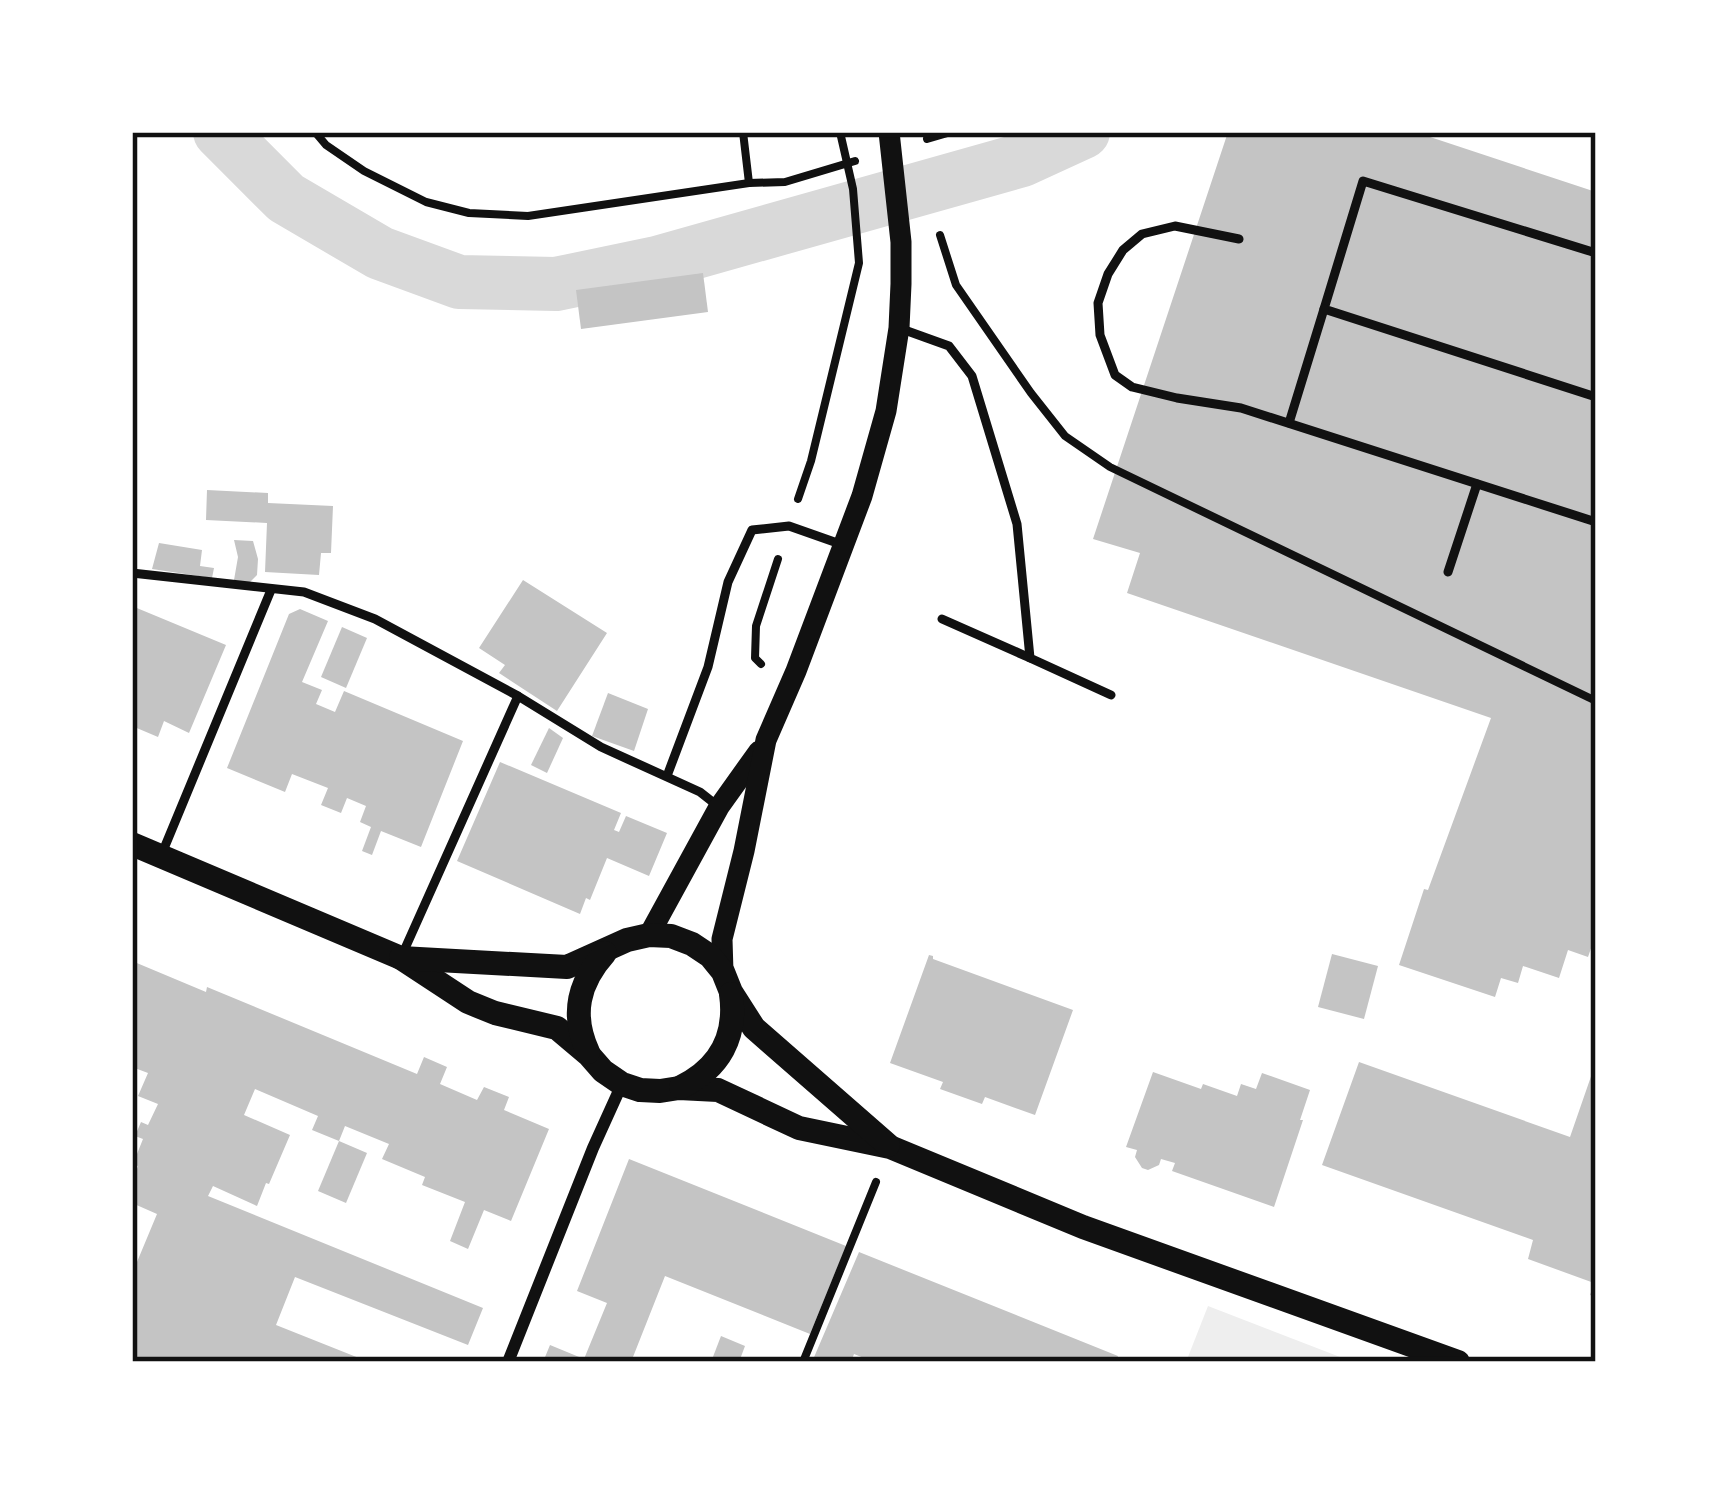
<svg xmlns="http://www.w3.org/2000/svg" width="1728" height="1494" viewBox="0 0 1728 1494" font-family="Rubik,sans-serif">
  <style>
    .green { fill: #eee }
    .lines { fill: none; stroke-linecap: round; stroke-linejoin: round }
    .canal { stroke: #d9d9d9; stroke-width: 54 }
    .building { fill: #c4c4c4 }
    .path { stroke: #111; stroke-width: 8 }
    .service { stroke: #111; stroke-width: 9 }
    .minor { stroke: #111; stroke-width: 12 }
    .tertiary { stroke: #111; stroke-width: 21 }
    .secondary { stroke: #111; stroke-width: 24 }
    .neatline { fill: none; stroke: #111; stroke-width: 4.5 }
  </style>
  <rect width="100%" height="100%" fill="#fff"/>
  <!-- green -->
  <path class="green" d="M 1208,1306 L 1353,1362 L 1186,1362 Z"/>
  <g class="lines">
    <!-- canal -->
    <path class="canal" d="M 220,132 L 286,198 L 380,253 L 459,282 L 556,284 L 657,263 L 1022,160 L 1083,132"/>
  </g>
  <!-- building -->
  <g class="building">
    <path d="M 1228,132 L 1415,132 L 1596,192 L 1596,934 L 1588,957 L 1568,950 L 1559,978 L 1523,966 L 1518,983 L 1501,978 L 1495,997 L 1399,965 L 1424,889 L 1428,890 L 1491,718 L 1127,593 L 1140,553 L 1093,539 Z"/>
    <path d="M 703,273 L 708,312 L 581,329 L 576,290 Z"/>
    <path d="M 207,490 L 268,493 L 268,503 L 333,506 L 331,553 L 321,553 L 319,575 L 265,572 L 267,523 L 206,520 Z"/>
    <path d="M 234,540 L 253,541 L 258,559 L 257,575 L 249,583 L 234,580 L 238,557 Z"/>
    <path d="M 159,543 L 202,550 L 200,566 L 214,568 L 212,578 L 152,569 Z"/>
    <path d="M 523,580 L 607,633 L 557,711 L 499,673 L 505,665 L 479,648 Z"/>
    <path d="M 132,606 L 226,645 L 189,733 L 164,721 L 158,737 L 132,726 Z"/>
    <path d="M 300,609 L 328,621 L 302,682 L 322,690 L 316,704 L 335,712 L 344,691 L 463,741 L 421,847 L 381,831 L 372,855 L 362,851 L 371,827 L 360,822 L 366,806 L 347,798 L 341,813 L 321,805 L 328,788 L 292,774 L 285,792 L 227,768 L 289,614 Z"/>
    <path d="M 342,627 L 367,638 L 346,688 L 321,677 Z"/>
    <path d="M 608,693 L 648,709 L 634,751 L 592,736 Z"/>
    <path d="M 549,728 L 563,738 L 547,773 L 531,765 Z"/>
    <path d="M 500,762 L 621,813 L 614,830 L 619,832 L 626,816 L 667,833 L 649,876 L 607,858 L 590,900 L 586,898 L 580,914 L 457,861 Z"/>
    <path d="M 1332,954 L 1378,966 L 1364,1019 L 1318,1007 Z"/>
    <path d="M 929,955 L 933,956 L 933,959 L 1073,1010 L 1035,1115 L 985,1097 L 982,1104 L 940,1089 L 943,1082 L 890,1063 Z"/>
    <path d="M 132,961 L 206,992 L 207,987 L 417,1074 L 424,1057 L 447,1067 L 440,1084 L 477,1100 L 484,1087 L 509,1097 L 504,1110 L 549,1129 L 511,1221 L 484,1210 L 468,1249 L 450,1241 L 465,1202 L 422,1185 L 425,1177 L 382,1159 L 389,1144 L 345,1126 L 339,1141 L 312,1130 L 318,1116 L 255,1089 L 244,1115 L 290,1135 L 269,1184 L 266,1183 L 257,1206 L 213,1186 L 208,1196 L 483,1308 L 468,1345 L 295,1277 L 276,1325 L 369,1362 L 132,1362 L 132,1274 L 157,1214 L 132,1203 L 132,1174 L 135,1175 L 138,1166 L 133,1164 L 143,1139 L 135,1136 L 141,1122 L 148,1125 L 158,1104 L 138,1096 L 148,1073 L 132,1067 Z"/>
    <path d="M 1359,1062 L 1570,1137 L 1596,1062 L 1596,1297 L 1590,1295 L 1594,1283 L 1528,1259 L 1533,1240 L 1322,1165 Z"/>
    <path d="M 1153,1072 L 1201,1089 L 1203,1084 L 1237,1096 L 1241,1084 L 1256,1089 L 1262,1073 L 1310,1090 L 1300,1120 L 1303,1120 L 1274,1207 L 1172,1171 L 1175,1163 L 1161,1159 L 1159,1165 L 1148,1170 L 1142,1168 L 1135,1157 L 1137,1150 L 1126,1147 Z"/>
    <path d="M 339,1141 L 367,1153 L 346,1203 L 318,1191 Z"/>
    <path d="M 629,1159 L 846,1246 L 810,1334 L 665,1276 L 631,1362 L 543,1362 L 550,1345 L 584,1359 L 607,1303 L 577,1291 Z"/>
    <path d="M 859,1252 L 1118,1356 L 1116,1362 L 874,1362 L 854,1354 L 851,1362 L 812,1362 Z"/>
    <path d="M 721,1336 L 745,1346 L 739,1362 L 711,1362 Z"/>
  </g>
  <g class="lines">
    <!-- path -->
    <g class="path">
      <path d="M 315,132 L 326,145 L 364,171 L 426,202 L 469,213 L 528,216 L 749,183 L 785,182 L 855,161"/>
      <path d="M 743,132 L 749,183"/>
      <path d="M 927,139 L 951,132"/>
      <path d="M 940,235 L 956,285 L 1031,393 L 1065,436 L 1110,467 L 1596,701"/>
      <path d="M 798,499 L 811,461 L 859,263 L 853,189 L 840,132"/>
      <path d="M 761,664 L 755,658 L 756,626 L 778,559"/>
      <path d="M 803,1362 L 876,1182"/>
    </g>
    <!-- service -->
    <g class="service">
      <path d="M 1239,239 L 1175,226 L 1142,234 L 1123,250 L 1108,274 L 1098,303 L 1100,335 L 1115,375 L 1132,387 L 1177,398 L 1241,408 L 1596,522"/>
      <path d="M 1596,253 L 1363,181 L 1324,309 L 1596,397"/>
      <path d="M 899,328 L 949,346 L 972,376 L 1017,524 L 1030,658 L 1111,695"/>
      <path d="M 1289,423 L 1324,309"/>
      <path d="M 1448,572 L 1477,484"/>
      <path d="M 132,573 L 304,592 L 375,619 L 518,696 L 601,747 L 700,792 L 719,807"/>
      <path d="M 942,619 L 1030,658"/>
      <path d="M 667,776 L 708,667 L 728,582 L 752,530 L 789,526 L 843,545"/>
      <path d="M 163,851 L 271,590"/>
      <path d="M 403,953 L 518,696"/>
    </g>
    <!-- minor -->
    <path class="minor" d="M 508,1362 L 593,1148 L 622,1084"/>
    <!-- tertiary -->
    <g class="tertiary">
      <path d="M 649,935 L 719,807 L 759,751"/>
      <path d="M 723,972 L 722,939 L 744,851 L 766,740 L 796,671 L 862,496 L 886,411 L 899,328 L 901,284 L 901,242 L 889,132"/>
    </g>
    <!-- secondary -->
    <g class="secondary">
      <path d="M 132,844 L 401,958 L 468,1002 L 495,1013 L 557,1028 L 589,1055 L 603,1071 L 622,1084 L 640,1090 L 660,1091 L 679,1088 L 718,1090 L 799,1128 L 890,1147 L 1083,1227 L 1458,1362"/>
      <path d="M 401,958 L 567,967 L 627,940 L 649,935 L 671,936 L 692,944 L 710,956 L 723,972 L 731,992 L 754,1028 L 888,1145"/>
      <path d="M 588,1052 C 571,1015 578,983 605,953"/>
      <path d="M 681,1087 C 720,1068 737,1037 731,994"/>
    </g>
  </g>
  <!-- border -->
  <rect width="1728" height="1494" fill="none" stroke="#ffffff" stroke-width="270"/>
  <rect x="135" y="135" width="1458" height="1224" class="neatline"/>
</svg>
